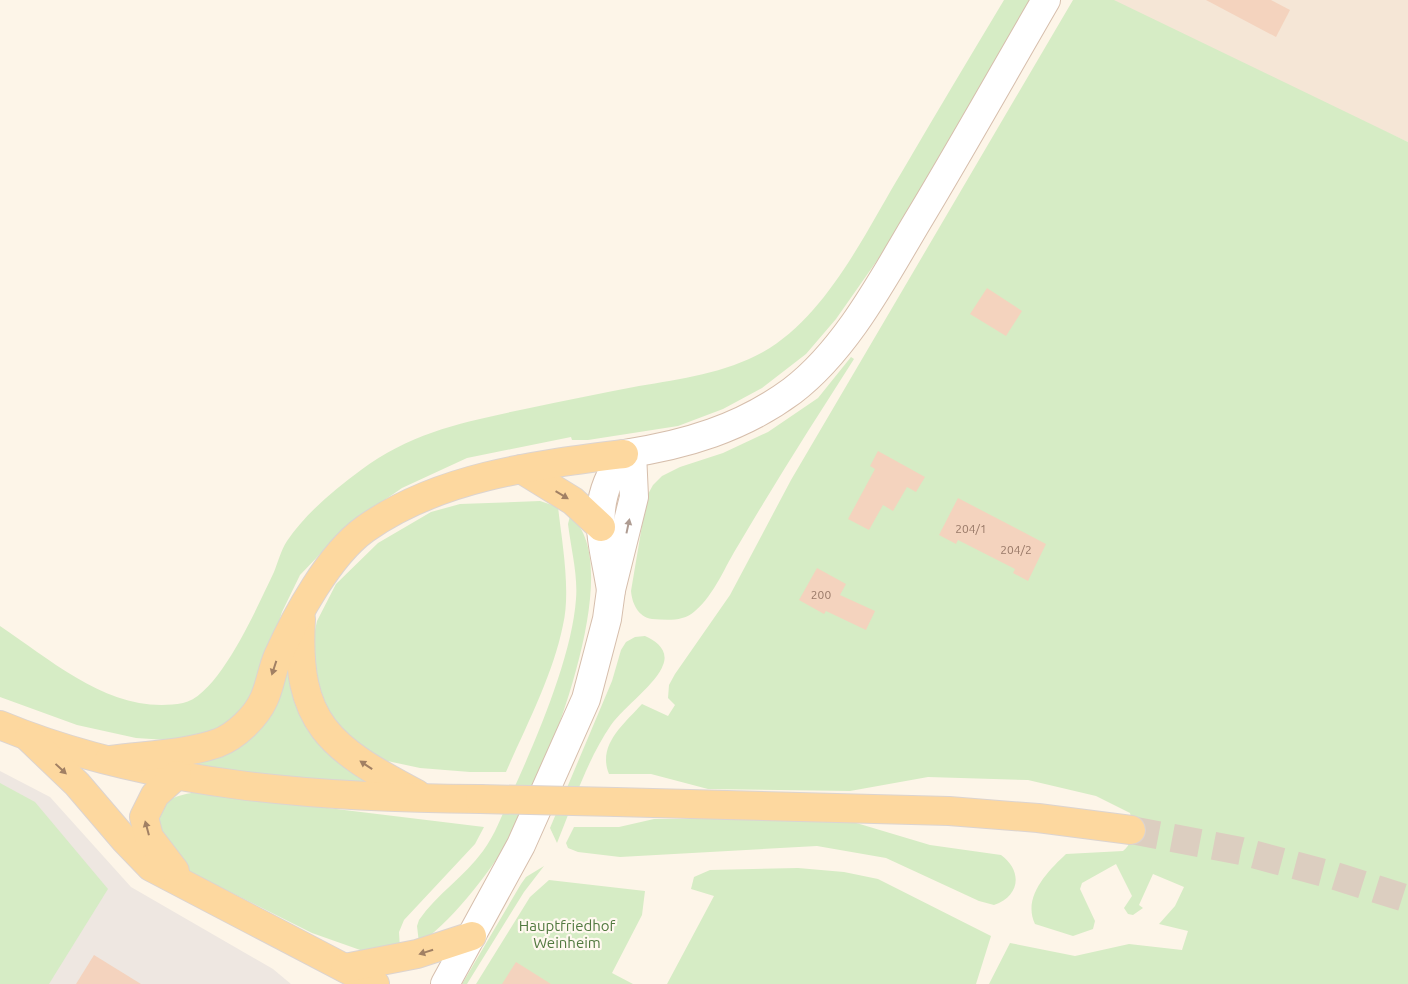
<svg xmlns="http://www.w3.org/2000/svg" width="1408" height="984" viewBox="0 0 1408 984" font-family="Ubuntu,sans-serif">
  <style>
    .residential { fill: #f5e6d6 }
    .industrial { fill: #eee7e1 }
    .green { fill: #d6ecc5 }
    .building { fill: #f4d3be }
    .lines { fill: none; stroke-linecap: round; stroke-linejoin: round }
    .primary-tunnel { stroke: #dccec0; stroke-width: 28; stroke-dasharray: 28 14; stroke-linecap: butt }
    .secondary-casing { stroke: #d6beac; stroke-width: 30 }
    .primary-casing { stroke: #dcd4d0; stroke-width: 30 }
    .secondary { stroke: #fff; stroke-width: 28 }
    .primary { stroke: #fdd89f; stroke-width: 28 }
    .primary-bridge-casing { stroke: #dcd4d0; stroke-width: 30; stroke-linecap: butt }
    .primary-bridge { stroke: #fdd89f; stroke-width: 28 }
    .oneway { fill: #a18064 }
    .oneway2 { fill: #af9c92 }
    .labels { text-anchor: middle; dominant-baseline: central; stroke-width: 4.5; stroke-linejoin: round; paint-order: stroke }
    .number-label { font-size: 12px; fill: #987867 }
    .park-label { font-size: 15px; fill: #51793f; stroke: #fff8ef }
  </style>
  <rect width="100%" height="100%" fill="#fdf5e8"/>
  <!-- residential -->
  <path class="residential" d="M 1097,0 L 1408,0 L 1408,142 Z"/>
  <!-- industrial -->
  <path class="industrial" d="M 0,771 L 50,797 L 131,887 L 273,969 L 291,984 L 0,984 Z"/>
  <!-- green -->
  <g class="green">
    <path d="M 1004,0 L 1032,0 L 904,222 L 836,319 L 806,354 L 762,388 L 723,409 L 678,426 L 588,440 L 572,440 L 571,437 L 467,458 L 402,488 L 347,526 L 300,575 L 282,612 L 262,675 L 250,700 L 233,722 L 204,738 L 182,741 L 136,738 L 77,725 L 0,697 L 0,626 C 54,662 113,716 183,703 C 219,696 258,605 274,572 C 278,562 281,550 287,541 C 306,513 334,490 361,470 C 412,432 464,422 525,409 C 563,401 601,393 639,386 C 681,379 725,373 763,352 C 827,316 866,231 903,170 C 936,113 970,57 1004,0 Z"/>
    <path d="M 1073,0 L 1114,0 L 1408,142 L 1408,984 L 989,984 L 1010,943 L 1075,956 L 1129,944 L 1182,950 L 1188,931 L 1159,924 L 1175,906 L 1184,887 L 1153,874 L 1139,905 L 1143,908 L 1133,915 L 1128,914 L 1124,908 L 1132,896 L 1116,864 L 1082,883 L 1080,889 L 1095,921 L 1093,929 L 1073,936 L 1035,924 C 1022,897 1048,871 1066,854 L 1123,851 C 1135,841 1134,827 1130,813 L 1096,796 L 1028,780 L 928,777 L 850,791 L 708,789 L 651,774 L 609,774 C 597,745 624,724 642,704 L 668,716 L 675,705 L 668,698 L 669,685 L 675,674 L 730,595 L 791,480 Z"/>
    <path d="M 851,357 L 854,359 C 815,420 776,481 739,544 C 725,566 715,594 695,611 C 683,622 667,620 652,619 C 638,617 632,603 631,591 L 647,496 L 653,485 L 662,476 L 680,467 L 723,453 L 768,432 L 818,398 Z"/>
    <path d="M 540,501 L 558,507 C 562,542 571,591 563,625 C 553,675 526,726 506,772 L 470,772 L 420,768 L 378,759 L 347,739 L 326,713 L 312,676 L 311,648 L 317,621 L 336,584 L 378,543 L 431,512 L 460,504 Z"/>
    <path d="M 570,516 C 630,564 546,767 518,824 C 502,857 450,926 419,943 L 417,926 L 419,920 C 437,894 465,876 483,851 C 495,835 502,815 510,797 C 535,743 572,657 576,599 C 578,575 571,549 568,524 Z"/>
    <path d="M 645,636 C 657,641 669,651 663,665 C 657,683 624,707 611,725 C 587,760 573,804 557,843 L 550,828 L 612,681 L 621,650 L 626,642 L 635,637 Z"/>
    <path d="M 285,654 L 291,679 L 379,782 C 307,782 235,771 165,760 L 210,755 Z"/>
    <path d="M 0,783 L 35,802 L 108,889 L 49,984 L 0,984 Z"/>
    <path d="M 196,792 L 484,827 L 475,844 L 404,920 L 399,932 L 400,950 L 363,951 L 312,933 L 186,870 L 155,826 C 162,800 170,797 196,792 Z"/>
    <path d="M 654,819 L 763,819 L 853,822 L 930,845 L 1001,855 C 1023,871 1020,896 994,905 L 979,901 L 886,858 L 817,846 L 620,857 L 578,852 L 568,848 L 566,843 L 574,827 L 619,827 Z"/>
    <path d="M 544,866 L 524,892 L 467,984 L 462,984 L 521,884 L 526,877 Z"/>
    <path d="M 798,868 L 844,872 L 878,879 L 991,936 L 976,984 L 667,984 L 714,896 L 691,889 L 694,877 L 710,870 Z"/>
    <path d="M 549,880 L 645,891 L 642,915 L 612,973 L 633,984 L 476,984 L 530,897 Z"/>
  </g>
  <!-- building -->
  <g class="building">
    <path d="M 1206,0 L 1271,0 L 1290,10 L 1276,37 Z"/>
    <path d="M 987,288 L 1022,311 L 1006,336 L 970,314 Z"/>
    <path d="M 878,451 L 925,477 L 916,492 L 907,487 L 893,511 L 883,505 L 869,530 L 848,519 L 875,469 L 870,466 Z"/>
    <path d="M 958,498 L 1046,544 L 1028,581 L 1013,573 L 1015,569 L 958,540 L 956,544 L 939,535 Z"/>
    <path d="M 817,568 L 846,584 L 840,595 L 875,611 L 866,630 L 826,611 L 824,614 L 799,600 Z"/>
    <path d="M 94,955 L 141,984 L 76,984 Z"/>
    <path d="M 516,962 L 551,984 L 502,984 Z"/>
  </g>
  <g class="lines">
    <!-- primary-tunnel -->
    <path class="primary-tunnel" d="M 1131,830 L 1241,851 L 1332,875 L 1408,899"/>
    <defs>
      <g id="secondary">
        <path d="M 611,590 C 602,535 588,503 624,454 C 685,445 742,428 792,391 C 846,350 883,279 917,222 C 961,149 1003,74 1046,0"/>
        <path d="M 445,984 L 521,845 L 586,699 L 607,619 L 611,590 L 634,497 L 632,453"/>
      </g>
      <g id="primary">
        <path d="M 521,469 L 573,501 L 601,527"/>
        <path d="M 301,619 C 295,724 330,748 417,794"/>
        <path d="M 0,725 C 147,786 322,798 480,799"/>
        <path d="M 29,738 L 77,784 L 124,839 L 151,867 L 375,984"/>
        <path d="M 109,760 C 144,755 184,755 218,743 C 236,736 256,717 264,699 C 270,686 272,670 278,656 C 296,616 329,555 365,529 C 440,476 536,465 624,454"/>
        <path d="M 616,802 L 949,811 L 1038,818 L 1131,830"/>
        <path d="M 175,871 L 149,837 L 144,817 L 155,795 L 177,775"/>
        <path d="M 345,968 L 417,954 L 472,936"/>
      </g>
    </defs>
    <!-- secondary casing -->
    <use href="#secondary" class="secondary-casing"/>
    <!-- primary casing -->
    <use href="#primary" class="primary-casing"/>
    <!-- secondary -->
    <use href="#secondary" class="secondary"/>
    <!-- primary -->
    <use href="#primary" class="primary"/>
    <defs>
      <path id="primary-bridge" d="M 480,799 L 616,802"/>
    </defs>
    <!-- primary-bridge casing -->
    <use href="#primary-bridge" class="primary-bridge-casing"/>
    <!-- primary-bridge -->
    <use href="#primary-bridge" class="primary-bridge"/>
  </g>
  <!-- one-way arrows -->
  <defs><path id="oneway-solid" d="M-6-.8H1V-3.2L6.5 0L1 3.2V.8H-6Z" transform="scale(1.25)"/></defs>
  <g class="oneway">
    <use href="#oneway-solid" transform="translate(562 495) rotate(31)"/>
    <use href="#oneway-solid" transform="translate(274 668) rotate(108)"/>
    <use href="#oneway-solid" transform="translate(366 765) rotate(-146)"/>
    <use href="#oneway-solid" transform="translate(61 769) rotate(43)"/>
    <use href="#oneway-solid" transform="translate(147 828) rotate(-105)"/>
    <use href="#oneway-solid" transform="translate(426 952) rotate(162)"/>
  </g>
  <use class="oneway2" href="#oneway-solid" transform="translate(628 526) rotate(-78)"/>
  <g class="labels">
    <!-- number labels -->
    <g class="number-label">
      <text x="971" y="528">204/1</text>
      <text x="1016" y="549">204/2</text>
      <text x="821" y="594">200</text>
    </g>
    <!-- park labels -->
    <g class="park-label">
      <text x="567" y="925">Hauptfriedhof<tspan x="567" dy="17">Weinheim</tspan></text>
    </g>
  </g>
</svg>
